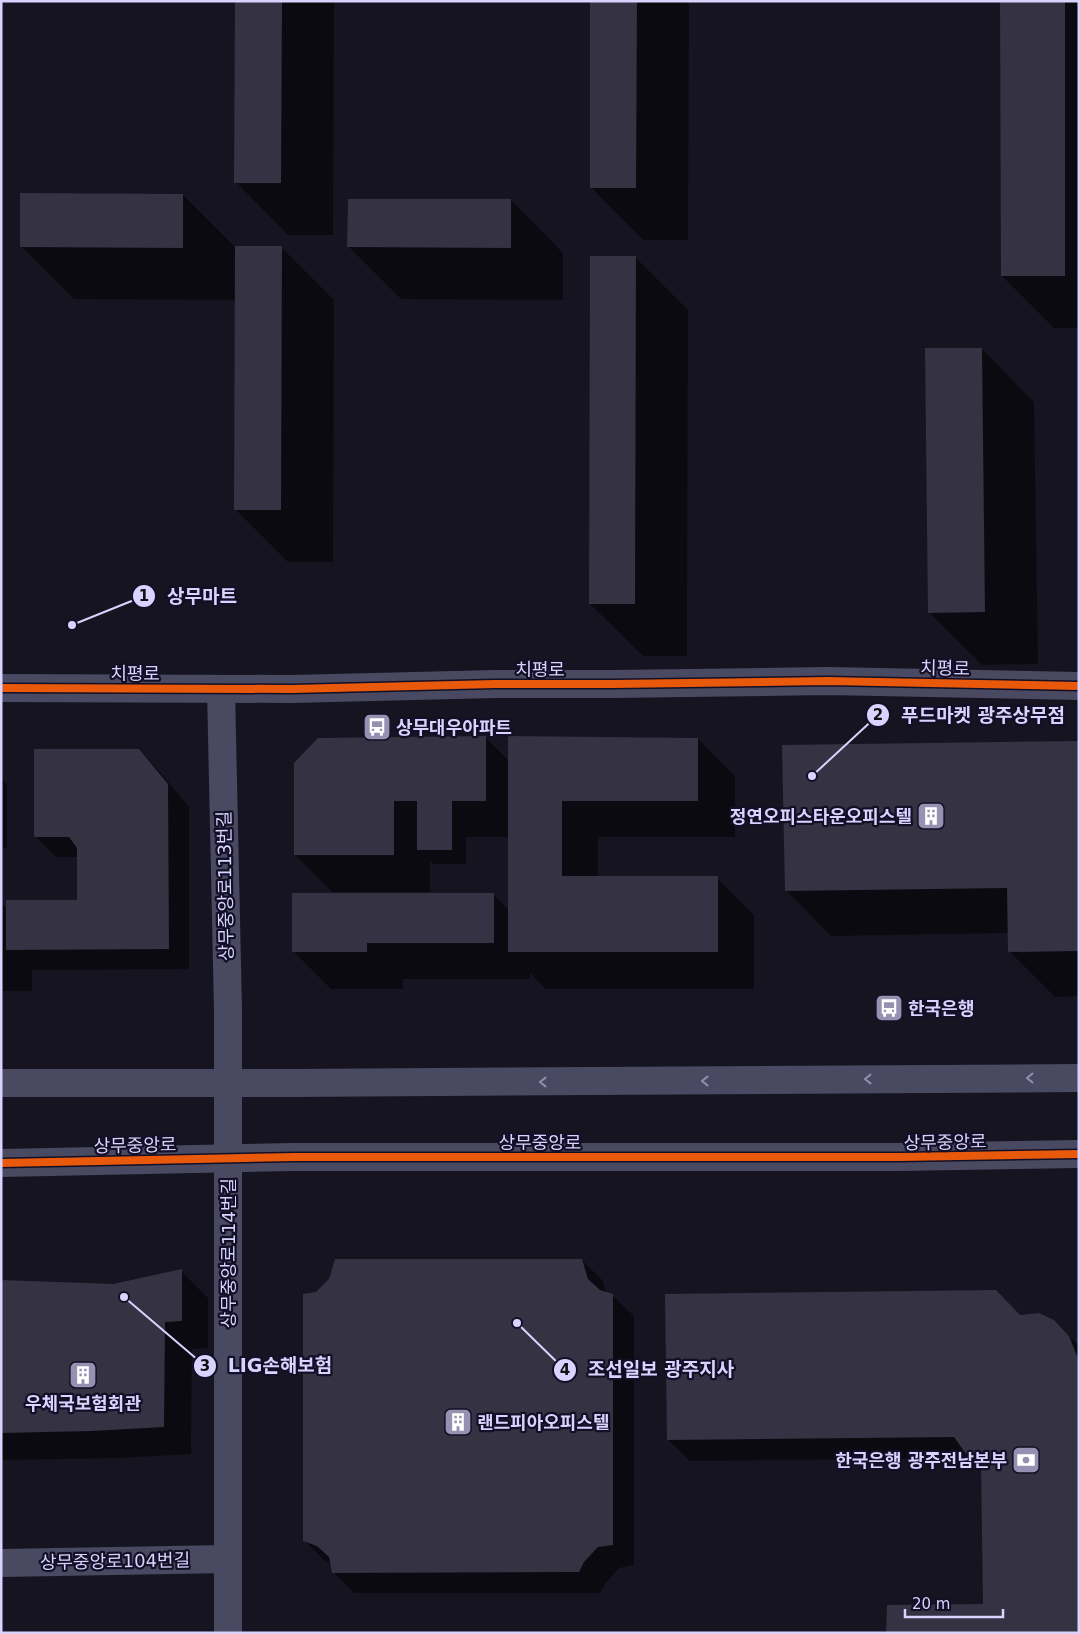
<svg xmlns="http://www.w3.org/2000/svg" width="1080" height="1634" viewBox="0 0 1080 1634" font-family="'DejaVu Sans','Noto Sans KR',sans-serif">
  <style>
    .shadow { fill: #0007 }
    .building { fill: #343243 }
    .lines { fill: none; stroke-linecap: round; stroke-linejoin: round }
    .minor { stroke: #4a4962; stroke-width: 28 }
    .tertiary { stroke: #4a4962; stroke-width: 28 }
    .cycleway-casing { stroke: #130f26; stroke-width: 11 }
    .cycleway { stroke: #e8590c; stroke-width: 8 }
    .oneway { stroke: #928eb0 }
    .labels { text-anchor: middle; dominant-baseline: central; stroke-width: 4.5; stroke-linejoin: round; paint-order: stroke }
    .street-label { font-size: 18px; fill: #d9d4ff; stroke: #130f26 }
    .poi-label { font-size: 18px; font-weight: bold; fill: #d9d4ff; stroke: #130f26; text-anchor: start }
    .leader { fill: none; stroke: #d9d4ff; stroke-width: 2 }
    .callout-dot { fill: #d9d4ff; stroke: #130f26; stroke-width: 2 }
    .mark-label { font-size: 15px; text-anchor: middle; font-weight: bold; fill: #111 }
    .callout-label { font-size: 19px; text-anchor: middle; font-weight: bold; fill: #d9d4ff; stroke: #130f26; stroke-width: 4.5; stroke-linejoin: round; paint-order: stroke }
  </style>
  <rect width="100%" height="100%" fill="#161421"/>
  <!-- shadow -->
  <g class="shadow">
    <path d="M 236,1 L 334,1 L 333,235 L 288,235 L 236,182 Z"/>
    <path d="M 592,1 L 689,1 L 688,240 L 643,240 L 591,187 Z"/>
    <path d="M 1001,1 L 1079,1 L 1079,328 L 1054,328 L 1002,276 Z"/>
    <path d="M 183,195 L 235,247 L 281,247 L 334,300 L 333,562 L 288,562 L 235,509 L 236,300 L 74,299 L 21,246 Z"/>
    <path d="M 511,200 L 563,253 L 563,300 L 401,299 L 349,247 Z"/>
    <path d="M 635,257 L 688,310 L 687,656 L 643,656 L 590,604 Z"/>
    <path d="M 982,349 L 1034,402 L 1038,664 L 982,665 L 930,613 Z"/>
    <path d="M 485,737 L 509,761 L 698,739 L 735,776 L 735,837 L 598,837 L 598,878 L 717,878 L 754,915 L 754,989 L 546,989 L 530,973 L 530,979 L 403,979 L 403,989 L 331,989 L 294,952 L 493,895 L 509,910 L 509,837 L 466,837 L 466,864 L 433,864 L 430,861 L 430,892 L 332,892 L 295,855 Z"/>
    <path d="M 1079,742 L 1079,996 L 1055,997 L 1009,951 L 1009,933 L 831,936 L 786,890 Z"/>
    <path d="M 139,750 L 160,772 L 189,807 L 189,969 L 32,970 L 32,991 L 1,991 L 1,903 L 7,909 L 79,901 L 79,857 L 56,857 L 35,836 Z"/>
    <path d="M 1,778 L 7,784 L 7,848 L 1,848 Z"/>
    <path d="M 582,1260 L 603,1281 L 606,1293 L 612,1295 L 634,1316 L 634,1565 L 619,1568 L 605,1584 L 600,1593 L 354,1593 L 333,1572 L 331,1564 L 326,1562 L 305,1541 Z"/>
    <path d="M 181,1271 L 208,1298 L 208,1348 L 192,1349 L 191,1454 L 120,1458 L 1,1460 L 1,1281 L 113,1285 Z"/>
    <path d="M 1021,1316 L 1054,1321 L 1079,1346 L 1079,1633 L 985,1606 L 982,1469 L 971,1458 L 690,1461 L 668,1440 Z"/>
  </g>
  <!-- building -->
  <g class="building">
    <path d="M 235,1 L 282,1 L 281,183 L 234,183 Z"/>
    <path d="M 590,1 L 637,1 L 636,188 L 590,188 Z"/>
    <path d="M 1000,1 L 1065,1 L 1065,276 L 1001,276 Z"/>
    <path d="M 20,193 L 183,194 L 183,248 L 20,247 Z"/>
    <path d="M 348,199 L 511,199 L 511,248 L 347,247 Z"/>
    <path d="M 235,246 L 282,246 L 281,510 L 234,510 Z"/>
    <path d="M 590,256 L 636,256 L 635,604 L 589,604 Z"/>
    <path d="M 925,348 L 982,348 L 985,612 L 928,613 Z"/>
    <path d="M 486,736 L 486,801 L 452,801 L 452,850 L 417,850 L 417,801 L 394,801 L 394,855 L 294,855 L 294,763 L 318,738 Z"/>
    <path d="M 508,736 L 698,738 L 698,801 L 562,801 L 562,876 L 718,876 L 718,952 L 508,952 Z"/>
    <path d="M 1079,741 L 1079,951 L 1008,952 L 1007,888 L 785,891 L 782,745 Z"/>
    <path d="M 34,749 L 139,749 L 168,784 L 169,949 L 6,950 L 6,900 L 77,900 L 77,848 L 69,837 L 34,837 Z"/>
    <path d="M 292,893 L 494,893 L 494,943 L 367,943 L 367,952 L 292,952 Z"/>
    <path d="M 335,1259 L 582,1259 L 588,1279 L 600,1290 L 613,1294 L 613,1545 L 598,1547 L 584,1562 L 579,1572 L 332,1573 L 329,1557 L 317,1546 L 303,1541 L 303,1294 L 316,1292 L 329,1279 Z"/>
    <path d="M 182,1269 L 182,1321 L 165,1322 L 164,1427 L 92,1431 L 1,1433 L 1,1280 L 113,1284 Z"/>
    <path d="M 996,1290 L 1020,1315 L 1039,1313 L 1054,1320 L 1069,1336 L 1077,1356 L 1079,1363 L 1079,1633 L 886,1633 L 887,1605 L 983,1604 L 981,1466 L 966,1454 L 954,1437 L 667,1440 L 665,1294 Z"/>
  </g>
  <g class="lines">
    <!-- minor -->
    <g class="minor">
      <path d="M 221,689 L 228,1010 L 228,1633"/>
      <path d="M 1,1563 L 228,1559"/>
    </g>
    <!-- tertiary -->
    <g class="tertiary">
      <path d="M 1,688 L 292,689 L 495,684 L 613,684 L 828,681 L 1079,686"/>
      <path d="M 1,1083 L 291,1083 L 1079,1078"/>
      <path d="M 1,1163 L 295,1157 L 900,1157 L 1079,1154"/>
    </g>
    <defs>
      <g id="cycleway">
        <path d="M 1,688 L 292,689 L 495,684 L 613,684 L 828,681 L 1079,686"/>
        <path d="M 1,1163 L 295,1157 L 900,1157 L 1079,1154"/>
      </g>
    </defs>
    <!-- cycleway casing -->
    <use href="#cycleway" class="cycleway-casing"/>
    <!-- cycleway -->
    <use href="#cycleway" class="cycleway"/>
  </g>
  <!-- one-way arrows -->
  <defs><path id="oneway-chevron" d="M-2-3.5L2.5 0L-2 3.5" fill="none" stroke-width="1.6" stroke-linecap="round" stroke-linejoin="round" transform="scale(1.25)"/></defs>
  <g class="oneway">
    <use href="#oneway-chevron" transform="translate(1030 1078) rotate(180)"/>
    <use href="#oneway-chevron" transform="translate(868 1079) rotate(180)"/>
    <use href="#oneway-chevron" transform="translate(705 1081) rotate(180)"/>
    <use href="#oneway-chevron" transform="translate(543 1082) rotate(180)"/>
  </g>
  <!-- icons -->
  <defs>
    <symbol id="bus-square" viewBox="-11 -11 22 22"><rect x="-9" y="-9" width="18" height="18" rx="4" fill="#9591b1" stroke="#130f26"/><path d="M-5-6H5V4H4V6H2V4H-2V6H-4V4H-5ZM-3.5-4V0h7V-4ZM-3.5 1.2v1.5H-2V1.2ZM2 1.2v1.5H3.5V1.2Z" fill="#fff"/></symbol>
    <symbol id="building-square" viewBox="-11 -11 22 22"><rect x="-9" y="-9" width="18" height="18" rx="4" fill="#9591b1" stroke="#130f26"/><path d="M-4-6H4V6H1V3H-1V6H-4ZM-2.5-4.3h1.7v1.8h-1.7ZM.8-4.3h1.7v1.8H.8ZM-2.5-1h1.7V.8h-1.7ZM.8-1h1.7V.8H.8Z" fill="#fff"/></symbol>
    <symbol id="bank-square" viewBox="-11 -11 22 22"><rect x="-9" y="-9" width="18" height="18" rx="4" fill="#9591b1" stroke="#130f26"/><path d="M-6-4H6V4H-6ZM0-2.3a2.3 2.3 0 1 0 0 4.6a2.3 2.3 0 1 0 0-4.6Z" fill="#fff"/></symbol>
  </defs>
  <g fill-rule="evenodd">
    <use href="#bus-square" x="361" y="711" width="32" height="32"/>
    <use href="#building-square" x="915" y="800" width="32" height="32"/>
    <use href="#bus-square" x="873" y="992" width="32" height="32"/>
    <use href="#building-square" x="67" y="1359" width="32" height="32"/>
    <use href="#building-square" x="442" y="1406" width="32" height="32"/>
    <use href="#bank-square" x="1010" y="1444" width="32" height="32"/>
  </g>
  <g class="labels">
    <!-- street labels -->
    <g class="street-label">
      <text transform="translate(945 668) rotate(1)">치평로</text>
      <text x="540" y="669">치평로</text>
      <text x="135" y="673">치평로</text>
      <text transform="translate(225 886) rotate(-91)">상무중앙로113번길</text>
      <text x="540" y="1142">상무중앙로</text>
      <text transform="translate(945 1142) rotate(-1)">상무중앙로</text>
      <text transform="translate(135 1145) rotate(-1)">상무중앙로</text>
      <text transform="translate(228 1253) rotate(-90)">상무중앙로114번길</text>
      <text transform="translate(115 1561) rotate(-1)">상무중앙로104번길</text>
    </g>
    <!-- poi labels -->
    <g class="poi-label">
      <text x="396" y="727">상무대우아파트</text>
      <text x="912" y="816" text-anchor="end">정연오피스타운오피스텔</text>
      <text x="908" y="1008">한국은행</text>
      <text x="83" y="1403" text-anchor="middle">우체국보험회관</text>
      <text x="477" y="1422">랜드피아오피스텔</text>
      <text x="1007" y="1460" text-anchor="end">한국은행 광주전남본부</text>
    </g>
  </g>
  <!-- callouts -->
  <path class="leader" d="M72 625L144 596M812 776L878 715M124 1297L205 1366M517 1323L565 1370"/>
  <g class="callout-dot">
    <circle cx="72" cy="625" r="5"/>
    <circle cx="812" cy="776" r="5"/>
    <circle cx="124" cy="1297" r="5"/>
    <circle cx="517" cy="1323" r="5"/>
    <circle cx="144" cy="596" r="12"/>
    <circle cx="878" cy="715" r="12"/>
    <circle cx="205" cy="1366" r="12"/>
    <circle cx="565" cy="1370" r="12"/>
  </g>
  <g class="mark-label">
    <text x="144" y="601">1</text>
    <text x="878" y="720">2</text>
    <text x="205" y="1371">3</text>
    <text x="565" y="1375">4</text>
  </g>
  <g class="callout-label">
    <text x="202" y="603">상무마트</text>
    <text x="983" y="722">푸드마켓 광주상무점</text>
    <text x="280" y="1372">LIG손해보험</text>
    <text x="661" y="1376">조선일보 광주지사</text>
  </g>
  <!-- border -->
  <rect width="1080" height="1634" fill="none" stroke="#d9d4ff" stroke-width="5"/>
  <!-- scale -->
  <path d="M905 1609v8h98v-8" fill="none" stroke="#d9d4ff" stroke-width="2.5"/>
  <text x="912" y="1609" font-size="15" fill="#d9d4ff" stroke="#130f26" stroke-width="4" paint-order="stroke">20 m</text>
</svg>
